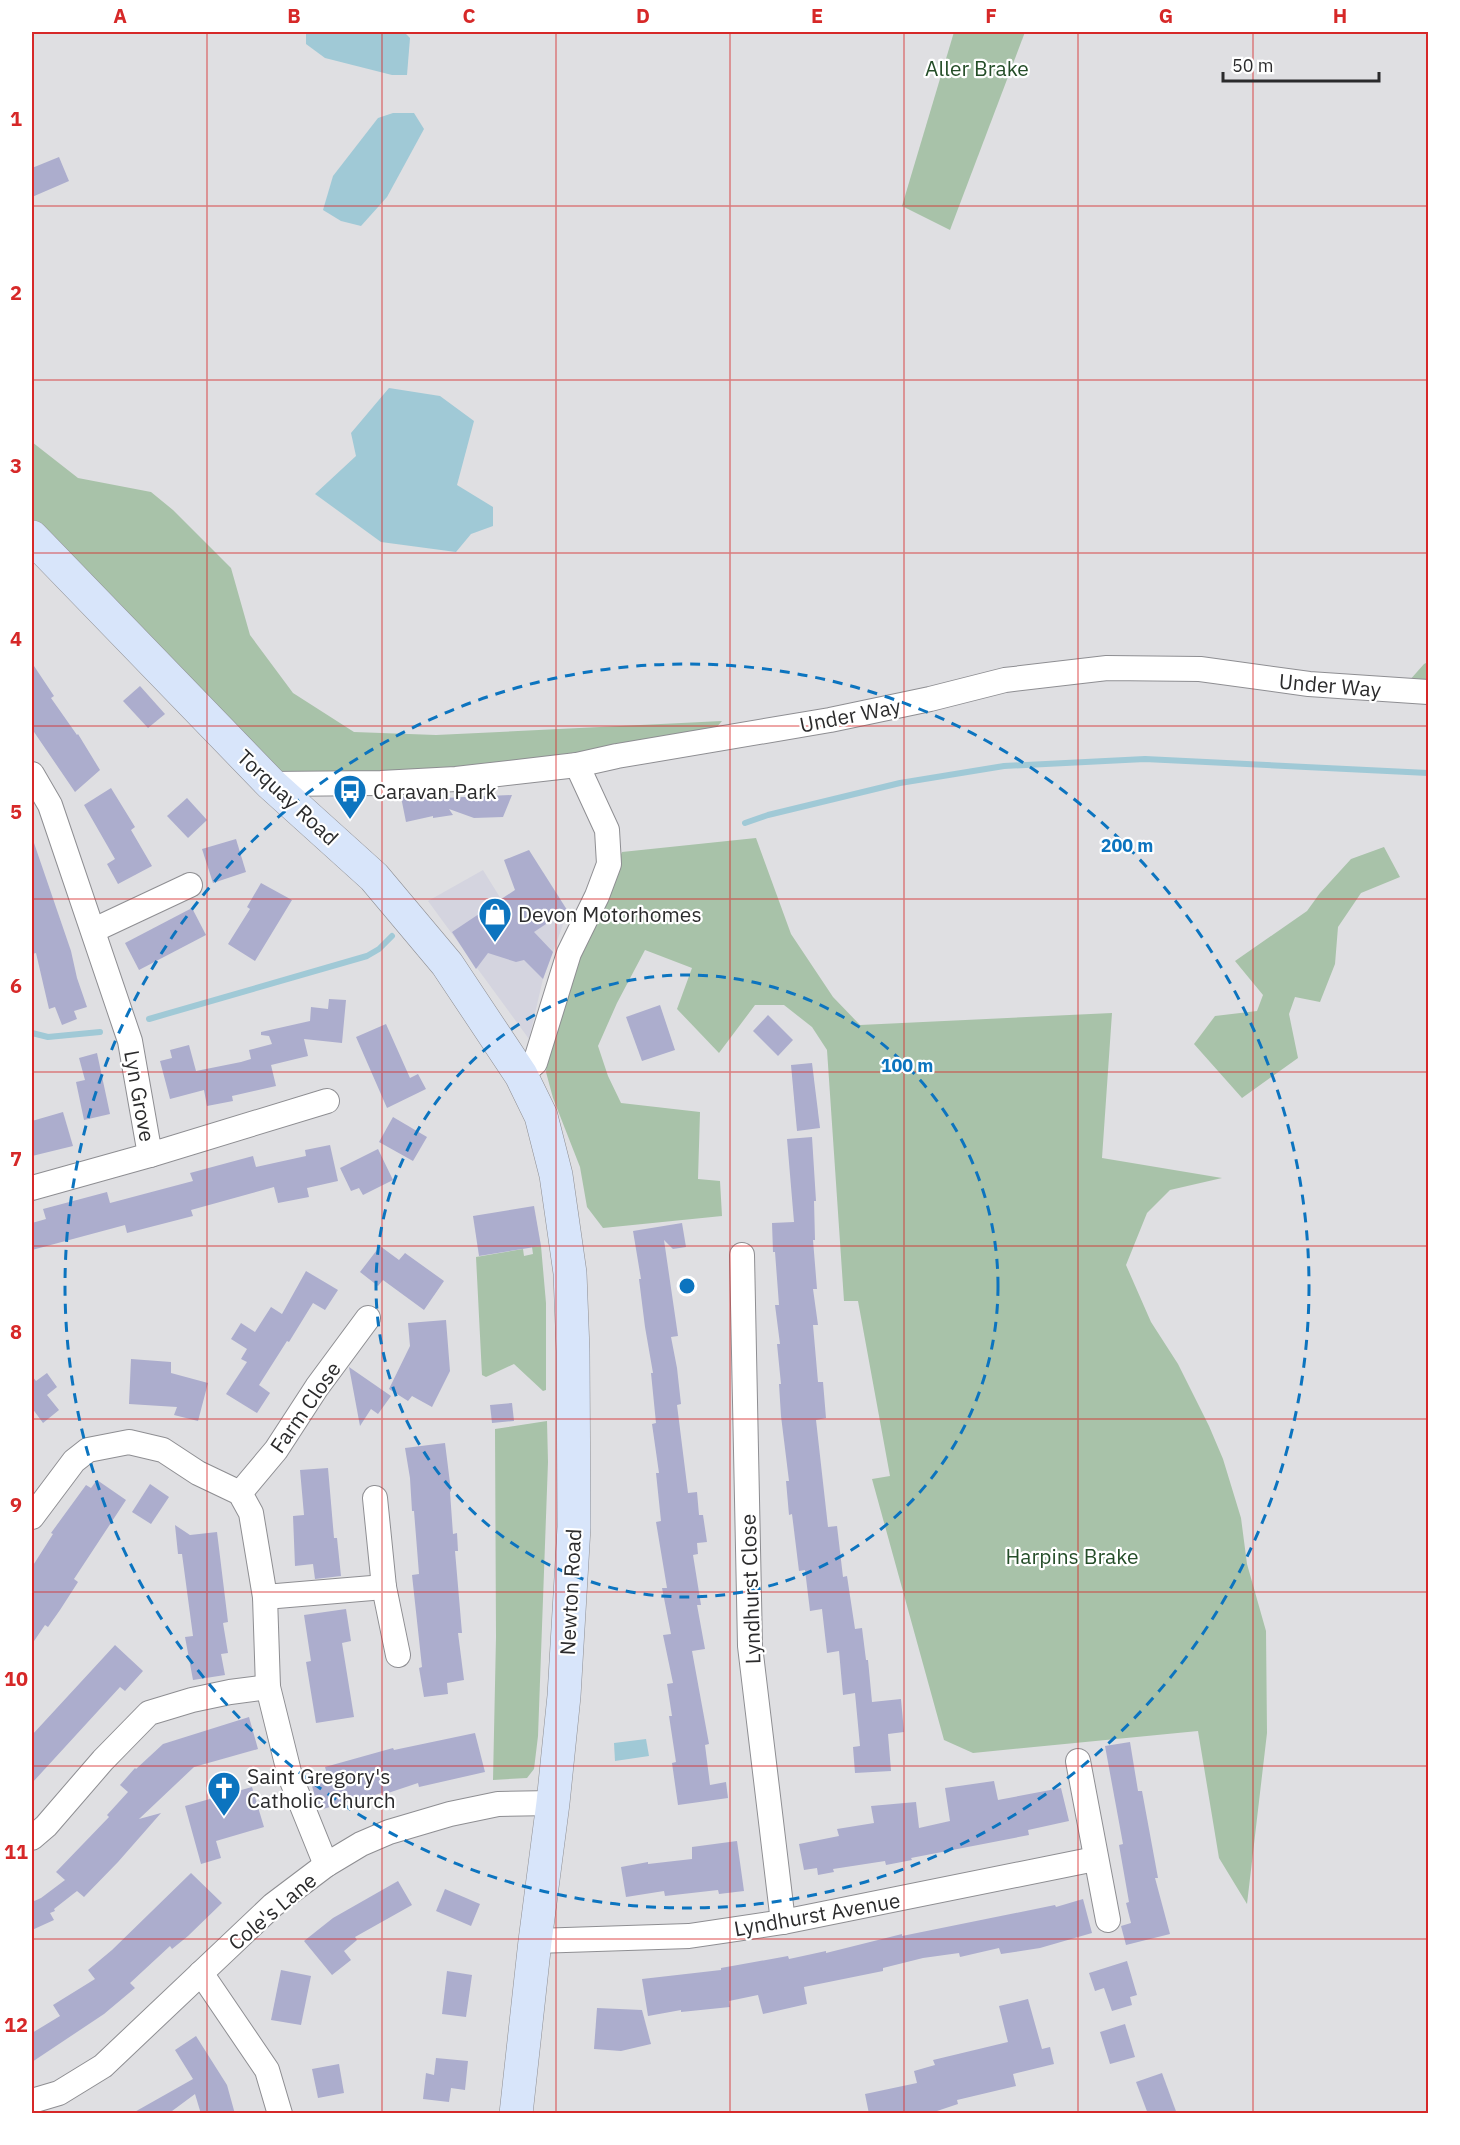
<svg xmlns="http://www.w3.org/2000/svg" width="1460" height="2145" viewBox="0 0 1460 2145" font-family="'IBM Plex Sans',sans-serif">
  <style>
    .built { fill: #d4d4df }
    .green { fill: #a8c2a9 }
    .water { fill: #a0c9d6 }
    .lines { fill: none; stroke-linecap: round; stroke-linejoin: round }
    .stream { stroke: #a0c9d6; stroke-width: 6 }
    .building { fill: #acadcd }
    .street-casing { stroke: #8e8e92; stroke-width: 26 }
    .secondary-casing { stroke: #8e8e92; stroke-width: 34 }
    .street { stroke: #fff; stroke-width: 24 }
    .secondary { stroke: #d8e5fa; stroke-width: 33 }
    .grid { fill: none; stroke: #d62828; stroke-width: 1.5; stroke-opacity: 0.55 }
    .ring { fill: none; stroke: #0c74bf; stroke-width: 3; stroke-dasharray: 10 8 }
    .labels { text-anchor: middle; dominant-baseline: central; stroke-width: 4.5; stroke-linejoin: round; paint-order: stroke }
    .park-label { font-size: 21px; fill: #244d28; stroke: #fff }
    .street-label { font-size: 21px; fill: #2b2b2c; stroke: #fff }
    .poi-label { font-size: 21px; fill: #2b2b2c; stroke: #fff; text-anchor: start }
    .centre { fill: #0c74bf; stroke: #fff; stroke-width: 3 }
    .ring-label { font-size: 18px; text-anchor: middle; font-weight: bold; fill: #0c74bf; stroke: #fff; stroke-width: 4.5; stroke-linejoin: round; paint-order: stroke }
    .neatline { fill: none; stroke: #d62828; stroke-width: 2 }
    .grid-label { font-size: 20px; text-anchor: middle; font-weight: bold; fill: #d62828 }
  </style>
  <rect width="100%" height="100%" fill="#dfdfe2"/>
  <!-- built -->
  <path class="built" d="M 483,870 L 501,899 L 543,872 L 568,911 L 543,979 L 529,1039 L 428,901 Z"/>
  <!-- green -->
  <g class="green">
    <path d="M 954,32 L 1025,32 L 950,230 L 902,206 Z"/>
    <path d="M 32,442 L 78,478 L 151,492 L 173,510 L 231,568 L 250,635 L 293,693 L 354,732 L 436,735 L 722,721 L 704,742 L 617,756 L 271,784 L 32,537 Z"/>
    <path d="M 1428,662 L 1428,682 L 1409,681 L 1424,664 Z"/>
    <path d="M 756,838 L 791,934 L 833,997 L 860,1025 L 1112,1013 L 1102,1158 L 1222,1178 L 1170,1190 L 1147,1213 L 1126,1265 L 1151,1322 L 1178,1364 L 1209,1426 L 1223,1459 L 1241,1518 L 1247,1564 L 1266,1631 L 1267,1733 L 1247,1904 L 1219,1858 L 1198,1731 L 973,1753 L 944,1740 L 872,1479 L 890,1476 L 858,1301 L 844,1301 L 827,1050 L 812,1027 L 784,1005 L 755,1005 L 719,1053 L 677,1009 L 692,968 L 645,950 L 617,1003 L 598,1046 L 608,1076 L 621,1103 L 700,1112 L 698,1179 L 720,1181 L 722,1216 L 603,1228 L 587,1207 L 580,1167 L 553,1098 L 546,1072 L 548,1045 L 577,957 L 622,852 Z"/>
    <path d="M 1384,847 L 1400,877 L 1361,893 L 1338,927 L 1335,964 L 1320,1002 L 1295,997 L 1289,1014 L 1298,1058 L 1242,1098 L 1194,1044 L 1215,1016 L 1257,1011 L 1263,995 L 1235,961 L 1307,911 L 1320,893 L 1351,859 Z"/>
    <path d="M 541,1246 L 546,1303 L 546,1390 L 543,1391 L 514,1364 L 486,1377 L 482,1375 L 476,1257 L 523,1249 L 524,1256 L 533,1254 L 532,1247 Z"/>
    <path d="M 547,1421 L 548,1462 L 538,1736 L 534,1769 L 527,1778 L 493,1780 L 496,1637 L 495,1429 Z"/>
  </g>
  <!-- water -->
  <g class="water">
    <path d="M 306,32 L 404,32 L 410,38 L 407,75 L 392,75 L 325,58 L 306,44 Z"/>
    <path d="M 393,113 L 414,113 L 424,129 L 387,197 L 361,226 L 341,221 L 323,210 L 333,176 L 378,118 Z"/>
    <path d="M 389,388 L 440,396 L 474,421 L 457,485 L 493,507 L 493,526 L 471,534 L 456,552 L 381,542 L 315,494 L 356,456 L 351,433 Z"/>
    <path d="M 646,1739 L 649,1756 L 615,1761 L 614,1743 Z"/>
  </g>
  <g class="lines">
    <!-- stream -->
    <g class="stream">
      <path d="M 745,823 L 768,815 L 900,783 L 1004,766 L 1145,759 L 1428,773"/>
      <path d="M 149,1019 L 367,956 L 379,949 L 392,936"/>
      <path d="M 32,1033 L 48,1037 L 100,1032"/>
    </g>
  </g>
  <!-- building -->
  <g class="building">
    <path d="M 59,157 L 69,181 L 32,197 L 32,168 Z"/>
    <path d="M 32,663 L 54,696 L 51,698 L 77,735 L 78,734 L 100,770 L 75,792 L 32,729 Z"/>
    <path d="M 140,686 L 165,714 L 148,728 L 123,701 Z"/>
    <path d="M 111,788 L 135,827 L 131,830 L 152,866 L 118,884 L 107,864 L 115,859 L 84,805 Z"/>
    <path d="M 440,794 L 443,798 L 512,795 L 503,817 L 474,818 L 449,809 L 453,815 L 433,818 L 433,816 L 406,822 L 401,797 Z"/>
    <path d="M 187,798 L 207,820 L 188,838 L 167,816 Z"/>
    <path d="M 236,839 L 246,872 L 213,883 L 202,849 Z"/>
    <path d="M 34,843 L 71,951 L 77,978 L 87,1007 L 74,1011 L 77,1019 L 62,1025 L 55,1007 L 49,1009 L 36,953 L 32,954 L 32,844 Z"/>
    <path d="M 529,850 L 567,910 L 534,932 L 553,952 L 543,979 L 524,960 L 516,962 L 488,953 L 476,969 L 452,932 L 515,890 L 504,860 Z"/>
    <path d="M 261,883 L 292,900 L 255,961 L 228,944 L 250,909 L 247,907 Z"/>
    <path d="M 192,908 L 206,935 L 139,970 L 125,943 Z"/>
    <path d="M 329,999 L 346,1000 L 342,1043 L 304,1039 L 308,1056 L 271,1065 L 276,1086 L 232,1096 L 233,1101 L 207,1106 L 204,1090 L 170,1099 L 160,1061 L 172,1058 L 170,1050 L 189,1045 L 196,1071 L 241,1062 L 251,1059 L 249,1050 L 272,1044 L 269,1036 L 261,1035 L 261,1032 L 310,1021 L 311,1007 L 328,1009 Z"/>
    <path d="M 660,1005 L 675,1050 L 642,1061 L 626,1017 Z"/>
    <path d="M 768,1015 L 793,1040 L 778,1056 L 753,1031 Z"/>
    <path d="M 386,1024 L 410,1078 L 418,1074 L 426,1089 L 387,1108 L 356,1037 Z"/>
    <path d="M 97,1053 L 110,1114 L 84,1120 L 76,1082 L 85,1080 L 79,1058 Z"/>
    <path d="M 812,1063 L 820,1128 L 797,1131 L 791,1065 Z"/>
    <path d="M 63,1112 L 73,1146 L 32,1156 L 32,1121 Z"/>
    <path d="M 393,1117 L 427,1137 L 413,1161 L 379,1142 Z"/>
    <path d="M 812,1137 L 816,1201 L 814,1201 L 815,1240 L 813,1240 L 817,1289 L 813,1289 L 818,1325 L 813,1325 L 818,1382 L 823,1382 L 826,1418 L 816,1420 L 828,1527 L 837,1526 L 843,1577 L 847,1576 L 855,1629 L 862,1628 L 866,1660 L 868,1660 L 872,1702 L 901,1699 L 904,1732 L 888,1734 L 891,1771 L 855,1773 L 853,1747 L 860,1746 L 855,1693 L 843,1695 L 839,1651 L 827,1653 L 822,1609 L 810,1611 L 805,1570 L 799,1571 L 792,1514 L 789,1515 L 786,1481 L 789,1481 L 781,1416 L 779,1384 L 781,1384 L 777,1344 L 780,1344 L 775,1305 L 779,1305 L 775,1252 L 773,1252 L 772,1223 L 794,1222 L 787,1139 Z"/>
    <path d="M 330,1145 L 338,1181 L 307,1188 L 309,1197 L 278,1203 L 274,1187 L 191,1210 L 193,1216 L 127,1233 L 125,1225 L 32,1250 L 32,1223 L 46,1219 L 43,1209 L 107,1192 L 110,1203 L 193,1181 L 190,1173 L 253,1156 L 256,1167 L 306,1156 L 305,1150 Z"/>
    <path d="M 378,1149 L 393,1180 L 363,1195 L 359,1188 L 351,1191 L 340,1168 Z"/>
    <path d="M 534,1206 L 541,1246 L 479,1256 L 473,1216 Z"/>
    <path d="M 682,1223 L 686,1247 L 673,1249 L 664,1240 L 678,1336 L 671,1337 L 677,1368 L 681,1404 L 677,1405 L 688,1493 L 697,1492 L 699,1515 L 703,1515 L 707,1542 L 697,1543 L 698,1554 L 693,1555 L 701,1605 L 697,1605 L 705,1649 L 692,1651 L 709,1744 L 705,1745 L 710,1785 L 726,1782 L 728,1798 L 678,1805 L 672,1763 L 676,1762 L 669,1716 L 672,1716 L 667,1684 L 673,1683 L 663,1635 L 671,1634 L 662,1588 L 667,1588 L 656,1522 L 661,1521 L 656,1473 L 659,1473 L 652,1424 L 656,1423 L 651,1373 L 653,1373 L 645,1327 L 639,1279 L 641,1279 L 633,1231 Z"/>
    <path d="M 380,1246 L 399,1260 L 405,1253 L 444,1281 L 424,1310 L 383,1280 L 378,1286 L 360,1272 Z"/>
    <path d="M 306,1271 L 338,1290 L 325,1310 L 313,1303 L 289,1342 L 287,1341 L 259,1385 L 270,1393 L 257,1413 L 226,1394 L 247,1362 L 241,1359 L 247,1349 L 231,1339 L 241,1323 L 255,1332 L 271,1307 L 282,1314 Z"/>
    <path d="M 446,1320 L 450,1371 L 432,1407 L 412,1396 L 408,1401 L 389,1389 L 410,1346 L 408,1323 Z"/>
    <path d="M 131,1359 L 171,1362 L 171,1373 L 208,1383 L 198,1421 L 174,1415 L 177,1407 L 129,1404 Z"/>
    <path d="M 349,1367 L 391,1396 L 378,1414 L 371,1409 L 360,1426 Z"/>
    <path d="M 47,1373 L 57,1387 L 47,1395 L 59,1410 L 43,1423 L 32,1408 L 32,1376 L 36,1381 Z"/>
    <path d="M 512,1403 L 514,1421 L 492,1423 L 490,1405 Z"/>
    <path d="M 445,1443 L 451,1491 L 450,1492 L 453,1534 L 457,1533 L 458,1551 L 455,1551 L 462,1633 L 458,1633 L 464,1680 L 447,1683 L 448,1694 L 424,1697 L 419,1668 L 422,1667 L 412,1575 L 419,1574 L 414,1511 L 412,1511 L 410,1478 L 405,1448 Z"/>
    <path d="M 328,1468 L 334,1538 L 337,1538 L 341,1576 L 315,1579 L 313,1564 L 295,1566 L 293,1516 L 304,1515 L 300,1470 Z"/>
    <path d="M 97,1480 L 126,1500 L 74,1579 L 78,1582 L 60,1610 L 48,1627 L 45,1625 L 32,1644 L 32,1567 L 53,1534 L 51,1533 L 86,1485 L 91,1488 Z"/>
    <path d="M 150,1484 L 169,1497 L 151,1524 L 132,1512 Z"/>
    <path d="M 175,1525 L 190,1535 L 217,1532 L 228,1622 L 223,1623 L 228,1653 L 221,1654 L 225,1675 L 193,1680 L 185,1637 L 193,1636 L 182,1554 L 178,1554 Z"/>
    <path d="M 346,1609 L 351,1641 L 342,1643 L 354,1717 L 316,1723 L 306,1662 L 311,1661 L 304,1615 Z"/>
    <path d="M 115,1645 L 143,1671 L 125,1691 L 120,1687 L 32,1783 L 32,1735 Z"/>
    <path d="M 249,1717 L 258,1749 L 194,1767 L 139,1819 L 161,1813 L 118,1862 L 84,1897 L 77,1891 L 54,1909 L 55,1911 L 50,1913 L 54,1920 L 32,1930 L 32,1902 L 41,1898 L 65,1880 L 56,1872 L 109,1817 L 107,1815 L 128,1792 L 120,1785 L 135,1768 L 136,1769 L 163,1744 Z"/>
    <path d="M 475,1733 L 485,1772 L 419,1787 L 418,1783 L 382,1795 L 382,1793 L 319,1810 L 312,1786 L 329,1781 L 325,1767 L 393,1748 L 394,1750 Z"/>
    <path d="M 1130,1742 L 1138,1791 L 1142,1791 L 1158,1878 L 1155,1878 L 1170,1934 L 1126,1945 L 1121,1926 L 1131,1923 L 1126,1903 L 1129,1902 L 1119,1845 L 1123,1844 L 1105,1746 Z"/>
    <path d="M 994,1781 L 998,1800 L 1061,1788 L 1069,1821 L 1028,1830 L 1029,1835 L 911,1858 L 912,1860 L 886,1865 L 885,1861 L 833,1869 L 834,1872 L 818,1875 L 817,1868 L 804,1870 L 799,1844 L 839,1836 L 837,1829 L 874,1823 L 871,1806 L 916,1802 L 919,1828 L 950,1821 L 945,1788 Z"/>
    <path d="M 252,1787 L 264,1827 L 216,1841 L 221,1858 L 201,1864 L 185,1806 Z"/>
    <path d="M 737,1841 L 744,1891 L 719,1894 L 718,1890 L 665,1896 L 664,1891 L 626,1897 L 621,1867 L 648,1862 L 648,1864 L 692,1859 L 692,1847 Z"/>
    <path d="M 191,1873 L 222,1903 L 188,1936 L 172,1949 L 170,1946 L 130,1983 L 135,1988 L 104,2014 L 32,2062 L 32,2033 L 60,2016 L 53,2005 L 95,1979 L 88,1970 L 112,1950 Z"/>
    <path d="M 398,1881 L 412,1905 L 355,1937 L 357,1940 L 344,1951 L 351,1960 L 332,1975 L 304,1941 L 333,1918 Z"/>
    <path d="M 445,1889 L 480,1904 L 471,1926 L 436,1911 Z"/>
    <path d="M 1083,1899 L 1092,1933 L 1040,1948 L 1001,1954 L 999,1948 L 960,1957 L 959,1953 L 923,1958 L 883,1968 L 883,1971 L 804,1987 L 807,2004 L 763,2014 L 758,1995 L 729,2001 L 730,2007 L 681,2012 L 681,2010 L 648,2016 L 642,1979 L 721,1970 L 721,1968 L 788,1956 L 789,1959 L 826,1951 L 826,1953 L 902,1934 L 902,1936 L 1055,1905 L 1056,1907 Z"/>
    <path d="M 1127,1961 L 1137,1995 L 1130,1997 L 1132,2005 L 1112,2011 L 1104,1988 L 1095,1991 L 1089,1973 Z"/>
    <path d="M 281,1970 L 311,1976 L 301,2025 L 271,2020 Z"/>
    <path d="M 447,1971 L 472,1975 L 466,2017 L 442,2014 Z"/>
    <path d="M 1028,1999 L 1042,2049 L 1050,2047 L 1054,2064 L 1013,2074 L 1016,2086 L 957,2100 L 958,2104 L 928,2114 L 869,2114 L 865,2094 L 917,2083 L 914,2071 L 935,2065 L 933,2060 L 1008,2042 L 999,2006 Z"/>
    <path d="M 597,2008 L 642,2010 L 651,2044 L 621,2051 L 594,2049 Z"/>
    <path d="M 1125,2024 L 1135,2057 L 1110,2064 L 1100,2032 Z"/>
    <path d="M 196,2036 L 227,2085 L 235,2114 L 201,2114 L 195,2094 L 168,2114 L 131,2114 L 193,2079 L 175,2050 Z"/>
    <path d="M 436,2058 L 468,2061 L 465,2090 L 451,2088 L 449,2102 L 423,2099 L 426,2073 L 434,2075 Z"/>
    <path d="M 339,2064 L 344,2093 L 318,2098 L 312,2069 Z"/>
    <path d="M 1162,2073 L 1177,2114 L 1148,2114 L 1136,2082 Z"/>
  </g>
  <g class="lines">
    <defs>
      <g id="street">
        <path d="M 32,774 L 50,805 L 130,1041 L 150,1155 L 327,1101"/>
        <path d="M 271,784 L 381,783 L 456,779 L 577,765 L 617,756 L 830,720 L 930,699 L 1005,680 L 1107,668 L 1200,669 L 1309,684 L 1428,692"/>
        <path d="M 94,930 L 190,885"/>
        <path d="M 521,1075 L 535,1063 L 569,953 L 597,896 L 609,864 L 607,830 L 577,765"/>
        <path d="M 32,1188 L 150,1155"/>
        <path d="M 742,1255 L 750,1646 L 783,1922"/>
        <path d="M 240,1493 L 276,1450 L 317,1387 L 368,1318"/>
        <path d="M 375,1498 L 384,1587 L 398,1655"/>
        <path d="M 32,1517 L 74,1461 L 88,1450 L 129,1442 L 163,1450 L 198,1473 L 240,1493 L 251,1513 L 265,1597 L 268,1687 L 290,1776 L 326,1865"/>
        <path d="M 265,1597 L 384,1587"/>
        <path d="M 1078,1761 L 1108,1920"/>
        <path d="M 32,1838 L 46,1826 L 103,1760 L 149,1713 L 192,1700 L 230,1692 L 268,1687"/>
        <path d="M 535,1941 L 689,1936 L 783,1922 L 1095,1859"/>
        <path d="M 201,1973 L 267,2070 L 280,2114"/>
        <path d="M 32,2101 L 59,2093 L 103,2066 L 273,1905 L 326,1865 L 361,1844 L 389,1832 L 450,1814 L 498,1804 L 553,1803"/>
      </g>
      <path id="secondary" d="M 32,537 L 271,784 L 374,877 L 447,964 L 521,1075 L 541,1116 L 556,1175 L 570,1273 L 573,1351 L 574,1527 L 564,1696 L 553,1803 L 535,1941 L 516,2114"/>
    </defs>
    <!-- street casing -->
    <use href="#street" class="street-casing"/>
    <!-- secondary casing -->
    <use href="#secondary" class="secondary-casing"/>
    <!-- street -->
    <use href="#street" class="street"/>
    <!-- secondary -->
    <use href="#secondary" class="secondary"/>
  </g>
  <!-- grid -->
  <path class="grid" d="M 207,32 L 207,2114M 382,32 L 382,2114M 556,32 L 556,2114M 730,32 L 730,2114M 904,32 L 904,2114M 1078,32 L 1078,2114M 1253,32 L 1253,2114M 32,206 L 1428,206M 32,380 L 1428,380M 32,553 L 1428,553M 32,726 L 1428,726M 32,899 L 1428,899M 32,1072 L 1428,1072M 32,1246 L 1428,1246M 32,1419 L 1428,1419M 32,1592 L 1428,1592M 32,1766 L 1428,1766M 32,1939 L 1428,1939"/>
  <!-- distance rings -->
  <g class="ring">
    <circle cx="687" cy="1286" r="311"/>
    <circle cx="687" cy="1286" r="622"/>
  </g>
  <!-- icons -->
  <defs>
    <symbol id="bus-pin" viewBox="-11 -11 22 30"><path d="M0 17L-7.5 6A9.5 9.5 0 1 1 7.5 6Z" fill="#0c74bf" stroke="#fff"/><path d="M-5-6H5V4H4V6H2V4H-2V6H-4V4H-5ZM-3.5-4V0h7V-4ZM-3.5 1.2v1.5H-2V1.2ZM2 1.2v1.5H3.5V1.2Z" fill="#fff"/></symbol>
    <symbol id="shop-pin" viewBox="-11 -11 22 30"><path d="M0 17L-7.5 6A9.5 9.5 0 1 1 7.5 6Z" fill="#0c74bf" stroke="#fff"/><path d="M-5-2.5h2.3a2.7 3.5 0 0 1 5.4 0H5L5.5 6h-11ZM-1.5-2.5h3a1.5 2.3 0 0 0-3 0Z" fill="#fff"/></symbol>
    <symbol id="church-pin" viewBox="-11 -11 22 30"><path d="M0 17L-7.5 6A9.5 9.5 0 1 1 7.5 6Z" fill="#0c74bf" stroke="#fff"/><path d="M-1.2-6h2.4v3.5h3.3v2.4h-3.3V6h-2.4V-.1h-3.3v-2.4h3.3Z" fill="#fff"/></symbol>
  </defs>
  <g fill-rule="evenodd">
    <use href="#bus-pin" x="331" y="772" width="38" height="52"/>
    <use href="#shop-pin" x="476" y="895" width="38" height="52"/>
    <use href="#church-pin" x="205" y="1769" width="38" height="52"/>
  </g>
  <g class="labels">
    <!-- park labels -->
    <g class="park-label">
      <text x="977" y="68">Aller Brake</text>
      <text x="1072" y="1556">Harpins Brake</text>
    </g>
    <!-- street labels -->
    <g class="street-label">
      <text transform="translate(1330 685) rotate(5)">Under Way</text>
      <text transform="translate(850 715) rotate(-11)">Under Way</text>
      <text transform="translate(288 797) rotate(43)">Torquay Road</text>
      <text transform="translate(140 1096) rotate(80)">Lyn Grove</text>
      <text transform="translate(305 1407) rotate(-55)">Farm Close</text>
      <text transform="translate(750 1589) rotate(-92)">Lyndhurst Close</text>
      <text transform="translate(570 1592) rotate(-87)">Newton Road</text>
      <text transform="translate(272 1911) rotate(-40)">Cole's Lane</text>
      <text transform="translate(817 1914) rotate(-10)">Lyndhurst Avenue</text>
    </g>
    <!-- poi labels -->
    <g class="poi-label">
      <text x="373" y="791">Caravan Park</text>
      <text x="518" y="914">Devon Motorhomes</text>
      <text x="247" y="1776">Saint Gregory's<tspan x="247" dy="24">Catholic Church</tspan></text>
    </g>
  </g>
  <circle cx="687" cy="1286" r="9" class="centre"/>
  <g class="ring-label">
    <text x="1127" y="852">200 m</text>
    <text x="907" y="1072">100 m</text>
  </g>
  <!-- border -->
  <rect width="1460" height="2145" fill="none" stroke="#ffffff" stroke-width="66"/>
  <!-- scale -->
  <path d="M1223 72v9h156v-9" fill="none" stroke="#2b2b2c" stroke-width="3"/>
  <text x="1232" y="72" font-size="18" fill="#2b2b2c" stroke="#ffffff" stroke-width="4.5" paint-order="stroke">50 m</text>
  <rect x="33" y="33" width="1394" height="2079" class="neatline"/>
  <g class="grid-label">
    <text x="120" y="23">A</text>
    <text x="294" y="23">B</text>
    <text x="469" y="23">C</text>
    <text x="643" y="23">D</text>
    <text x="817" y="23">E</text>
    <text x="991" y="23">F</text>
    <text x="1166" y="23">G</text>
    <text x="1340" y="23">H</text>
    <text x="16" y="126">1</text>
    <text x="16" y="300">2</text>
    <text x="16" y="473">3</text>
    <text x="16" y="646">4</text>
    <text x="16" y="819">5</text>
    <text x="16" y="993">6</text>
    <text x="16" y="1166">7</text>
    <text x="16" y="1339">8</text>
    <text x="16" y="1512">9</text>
    <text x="16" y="1686">10</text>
    <text x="16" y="1859">11</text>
    <text x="16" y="2032">12</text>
  </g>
</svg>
